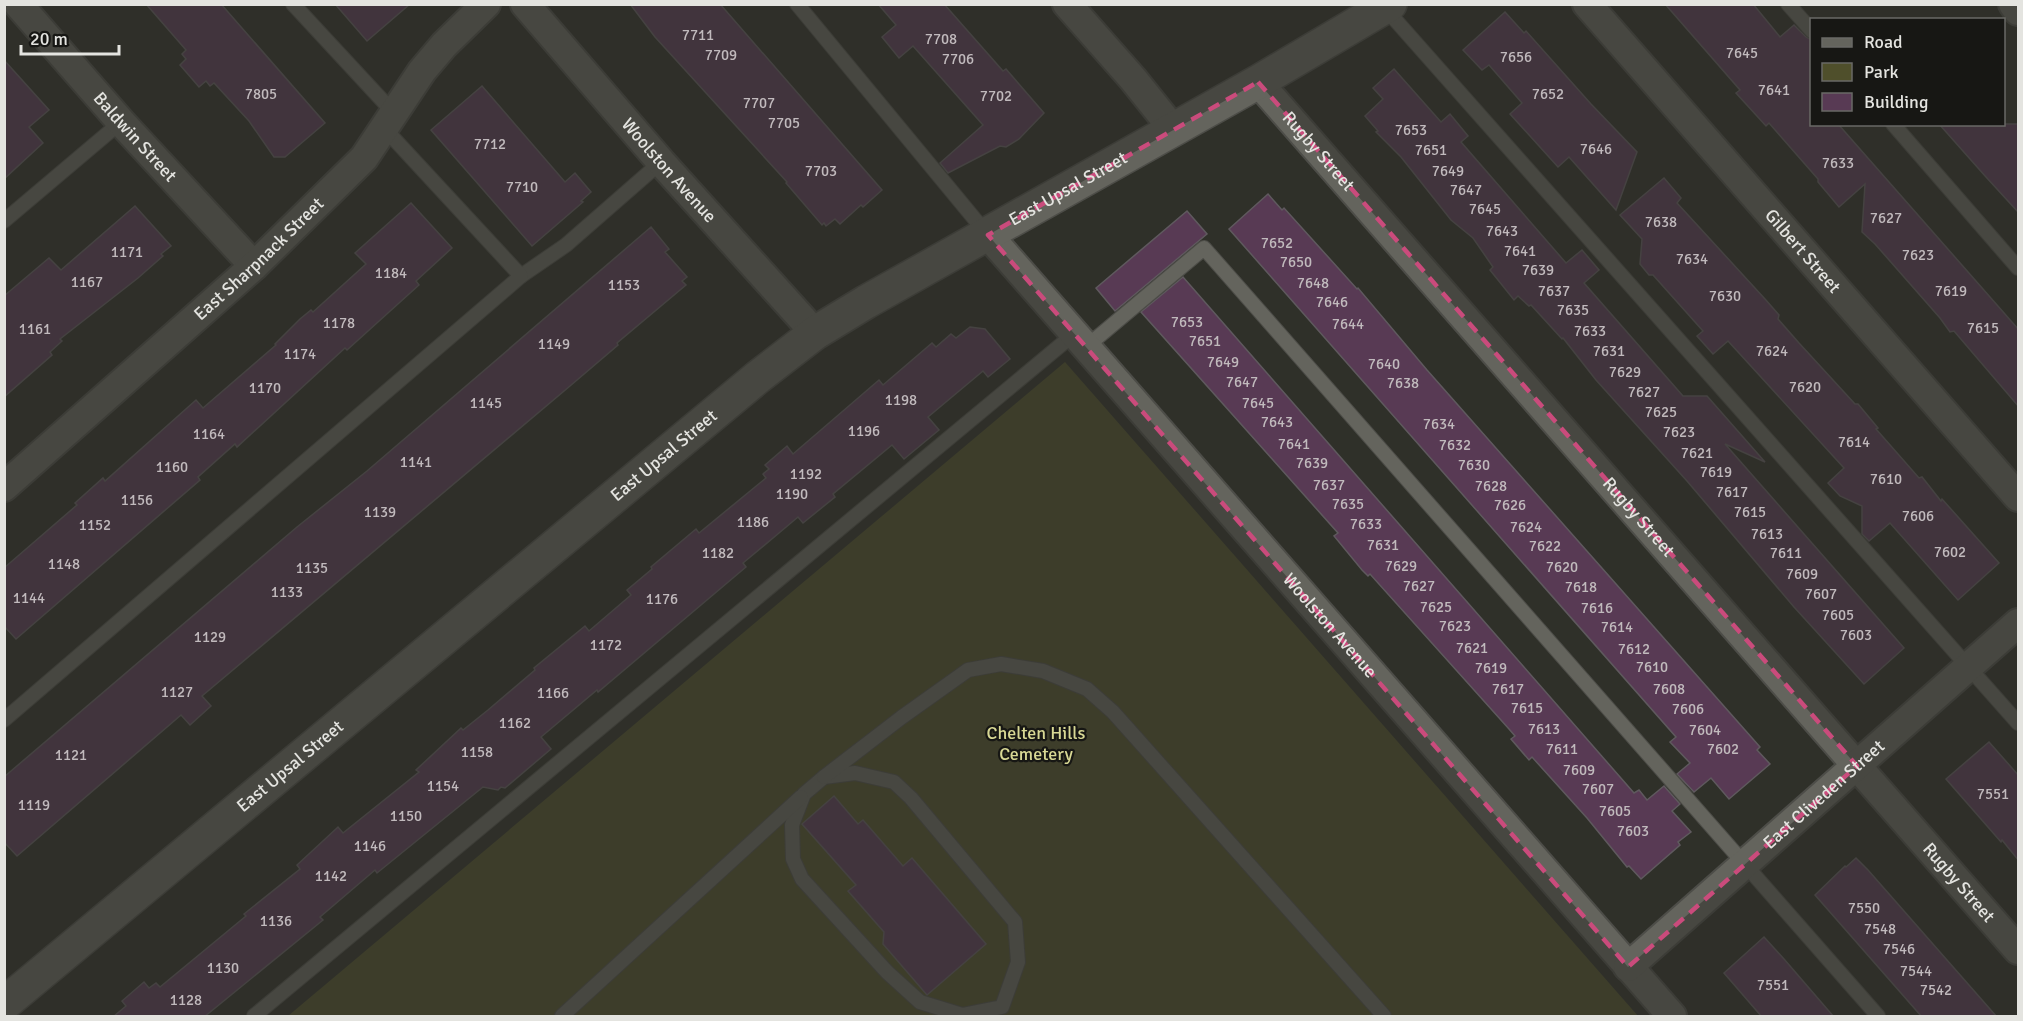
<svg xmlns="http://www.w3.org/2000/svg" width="2023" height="1021" viewBox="0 0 2023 1021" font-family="Signika,sans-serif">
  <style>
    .green { fill: #4f4f2b }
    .building { fill: #583a54; stroke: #5f595e; stroke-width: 1.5 }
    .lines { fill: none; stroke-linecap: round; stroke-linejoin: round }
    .service-casing { stroke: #4d4d48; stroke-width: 16 }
    .minor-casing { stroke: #4d4d48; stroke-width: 32 }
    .tertiary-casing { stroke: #4d4d48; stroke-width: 36 }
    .service { stroke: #64645d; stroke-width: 14 }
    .minor { stroke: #64645d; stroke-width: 28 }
    .tertiary { stroke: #64645d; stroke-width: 33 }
    .marked { fill: none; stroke: #ca4b7c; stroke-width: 4.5; stroke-dasharray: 12 8; stroke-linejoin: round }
    .labels { text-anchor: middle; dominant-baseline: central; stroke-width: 4.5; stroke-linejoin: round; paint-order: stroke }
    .number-label { font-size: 15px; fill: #c1babd }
    .street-label { font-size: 18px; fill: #e4e4e0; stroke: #171714 }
    .park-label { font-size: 18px; fill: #d8d894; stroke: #171714 }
  </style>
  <rect width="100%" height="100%" fill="#2f3029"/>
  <!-- green -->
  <path class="green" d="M 1065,362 L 1638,1016 L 288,1016 Z"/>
  <!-- building -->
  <g class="building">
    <path d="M 146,4 L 221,4 L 325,123 L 285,157 L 274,157 L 249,121 L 214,83 L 210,86 L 206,81 L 199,87 L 180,65 L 186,59 L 182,54 L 186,50 Z"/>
    <path d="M 335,4 L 410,4 L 367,41 Z"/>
    <path d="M 630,4 L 720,4 L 882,190 L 863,207 L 861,205 L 840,224 L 835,219 L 826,226 L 824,223 L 822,225 L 786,183 L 787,182 L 655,37 Z"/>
    <path d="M 878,4 L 944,4 L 1003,71 L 1006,69 L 1044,113 L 1019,139 L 1006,147 L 1000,146 L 948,173 L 940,163 L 983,125 L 913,46 L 899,58 L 882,37 L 896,25 Z"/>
    <path d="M 1665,4 L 1753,4 L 1780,37 L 1794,25 L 1806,37 L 1812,40 L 1812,124 L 1838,124 L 2019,330 L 2019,407 L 1954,331 L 1950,332 L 1940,318 L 1875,244 L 1862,232 L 1865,184 L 1839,207 L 1818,182 L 1818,179 L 1769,123 L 1766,126 L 1736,93 L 1740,90 Z"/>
    <path d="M 1505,12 L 1524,33 L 1526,31 L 1591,104 L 1637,152 L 1616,210 L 1569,157 L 1558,167 L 1510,114 L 1522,103 L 1489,65 L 1482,70 L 1463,50 Z"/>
    <path d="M 4,60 L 49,110 L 29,127 L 43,143 L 4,179 Z"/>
    <path d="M 1394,69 L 1441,122 L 1450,114 L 1468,136 L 1461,142 L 1566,263 L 1582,250 L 1599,270 L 1584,283 L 1683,396 L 1707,396 L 1765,462 L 1725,444 L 1904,648 L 1864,684 L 1794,607 L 1687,481 L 1596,380 L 1563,338 L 1562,339 L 1531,305 L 1529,306 L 1518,296 L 1514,300 L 1490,270 L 1493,267 L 1473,238 L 1451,220 L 1401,157 L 1376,132 L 1378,131 L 1365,116 L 1383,99 L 1373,88 Z"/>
    <path d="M 482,86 L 565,182 L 575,173 L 591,192 L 581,201 L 583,202 L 532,246 L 431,130 Z"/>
    <path d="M 1939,124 L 2019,124 L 2019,213 L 1986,177 Z"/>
    <path d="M 1664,178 L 1681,198 L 1677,203 L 1765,299 L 1779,315 L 1778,319 L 1799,343 L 1855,404 L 1858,404 L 1878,428 L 1876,429 L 1919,478 L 1922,477 L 1941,501 L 1942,499 L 1999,563 L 1958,600 L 1890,523 L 1869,541 L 1862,534 L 1862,506 L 1840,496 L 1828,483 L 1844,468 L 1728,341 L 1713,354 L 1697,336 L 1703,331 L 1653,275 L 1649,275 L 1640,264 L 1642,239 L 1620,215 Z"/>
    <path d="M 1268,194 L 1282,210 L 1284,208 L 1357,289 L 1358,288 L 1427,370 L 1760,747 L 1757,750 L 1770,764 L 1729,799 L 1711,778 L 1694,792 L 1677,774 L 1690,763 L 1670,742 L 1676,737 L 1229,229 Z"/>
    <path d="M 411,203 L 452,248 L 416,281 L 419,285 L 347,350 L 345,348 L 237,447 L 235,444 L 198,477 L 200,480 L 16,639 L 4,626 L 4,568 L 77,505 L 75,503 L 103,478 L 105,481 L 196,400 L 203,408 L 276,345 L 275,344 L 300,319 L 311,310 L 313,312 L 366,264 L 355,253 Z"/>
    <path d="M 135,206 L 171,246 L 161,254 L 163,256 L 138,278 L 60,339 L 62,341 L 50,352 L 52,355 L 4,397 L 4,296 L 49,258 L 61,270 Z"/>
    <path d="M 1187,211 L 1207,234 L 1115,311 L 1096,288 Z"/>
    <path d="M 651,227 L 669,249 L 665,252 L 687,277 L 682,281 L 686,285 L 617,343 L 618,345 L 570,386 L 202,696 L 211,706 L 190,725 L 181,715 L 17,856 L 4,842 L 4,777 L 297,527 L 367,471 Z"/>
    <path d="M 1183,277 L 1634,793 L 1639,790 L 1647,800 L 1664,786 L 1680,804 L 1672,811 L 1691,832 L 1678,842 L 1680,845 L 1641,879 L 1629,866 L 1627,867 L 1587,818 L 1532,757 L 1529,760 L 1511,739 L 1515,736 L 1509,729 L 1370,574 L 1368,576 L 1362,570 L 1334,536 L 1338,533 L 1141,312 Z"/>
    <path d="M 970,327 L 985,329 L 1010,359 L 988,377 L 983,371 L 928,417 L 939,430 L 904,459 L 892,445 L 833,494 L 835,497 L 803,523 L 798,517 L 779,533 L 743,563 L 746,567 L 598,692 L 597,690 L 541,737 L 551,749 L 505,788 L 501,787 L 498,790 L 483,787 L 377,873 L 375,870 L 320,917 L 323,920 L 204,1017 L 113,1017 L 126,1006 L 122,1001 L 144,982 L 149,988 L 156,983 L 160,987 L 246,916 L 244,914 L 300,869 L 297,865 L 338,827 L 343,833 L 419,772 L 416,770 L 461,728 L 463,730 L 488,710 L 535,670 L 534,668 L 585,626 L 589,631 L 631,595 L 627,590 L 652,569 L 651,567 L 696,529 L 699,533 L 766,478 L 763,474 L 769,469 L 765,465 L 787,446 L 793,454 L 879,380 L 883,385 L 932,343 L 936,347 L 951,334 L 956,338 Z"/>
    <path d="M 1989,742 L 2019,776 L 2019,861 L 2002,840 L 2001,842 L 1946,779 Z"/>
    <path d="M 834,796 L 858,824 L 863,820 L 903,866 L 912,858 L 986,944 L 927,995 L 883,944 L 884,932 L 848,891 L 856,885 L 802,824 Z"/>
    <path d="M 1856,858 L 1868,870 L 1997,1017 L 1922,1017 L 1815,895 L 1845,866 L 1846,867 Z"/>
    <path d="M 1764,937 L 1784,959 L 1834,1017 L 1762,1017 L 1724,973 Z"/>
  </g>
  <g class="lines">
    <defs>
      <g id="service">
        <path d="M 293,4 L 394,113"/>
        <path d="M 797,4 L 987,234"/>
        <path d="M 1788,4 L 1812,31"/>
        <path d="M 1383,6 L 2018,723"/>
        <path d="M 1893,124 L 2018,268"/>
        <path d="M 4,221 L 121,122"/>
        <path d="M 521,276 L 566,245 L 661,162"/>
        <path d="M 1086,347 L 1204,248 L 1878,1016"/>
        <path d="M 4,720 L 521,276 L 384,128"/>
        <path d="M 855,773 L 894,782 L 911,798 L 1015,922 L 1018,962 L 1002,1007 L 962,1015 L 920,1002 L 887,972 L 802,879 L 793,859 L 792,825 L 804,794 L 824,777 Z"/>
        <path d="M 824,777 L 902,717 L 968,670 L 1001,664 L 1043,671 L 1087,689 L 1113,712 L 1384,1016"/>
        <path d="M 254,1016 L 1074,334"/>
        <path d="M 562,1016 L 801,797"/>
      </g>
      <g id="minor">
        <path id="s1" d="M 18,4 L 121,122 L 254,266"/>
        <path id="s2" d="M 525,4 L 661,162 L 815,333"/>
        <path d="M 1067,4 L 1133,79 L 1173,129"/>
        <path id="s3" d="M 1587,4 L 2018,497"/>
        <path d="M 2013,4 L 2018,11"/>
        <path id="s4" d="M 1258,82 L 2018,950"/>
        <path id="s5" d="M 988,235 L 1672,1016"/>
        <path id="s6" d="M 4,487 L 254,266 L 364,158 L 422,71 L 444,45 L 486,4"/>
        <path id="s7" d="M 1628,967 L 2018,623"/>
      </g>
      <g id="tertiary">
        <path id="s8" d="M 4,1004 L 758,377 L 815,333 L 866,302 L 1258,82 L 1390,4"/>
      </g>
    </defs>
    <!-- service casing -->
    <use href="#service" class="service-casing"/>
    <!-- minor casing -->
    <use href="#minor" class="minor-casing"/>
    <!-- tertiary casing -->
    <use href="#tertiary" class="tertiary-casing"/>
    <!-- service -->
    <use href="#service" class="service"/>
    <!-- minor -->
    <use href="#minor" class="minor"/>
    <!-- tertiary -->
    <use href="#tertiary" class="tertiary"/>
  </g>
  <!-- marked area -->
  <path d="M0 0H2023V1021H0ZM 1258,82 L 1857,766 L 1628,967 L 988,235 Z" fill="#2f3029" fill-opacity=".55" fill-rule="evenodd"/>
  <path class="marked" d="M 1258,82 L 1857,766 L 1628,967 L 988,235 Z"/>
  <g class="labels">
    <!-- number labels -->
    <g class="number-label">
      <text x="698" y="35">7711</text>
      <text x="941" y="39">7708</text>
      <text x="1742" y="53">7645</text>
      <text x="721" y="55">7709</text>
      <text x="1516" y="57">7656</text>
      <text x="958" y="59">7706</text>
      <text x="1774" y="90">7641</text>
      <text x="261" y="94">7805</text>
      <text x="1548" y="94">7652</text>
      <text x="996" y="96">7702</text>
      <text x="759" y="103">7707</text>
      <text x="784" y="123">7705</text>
      <text x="1411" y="130">7653</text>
      <text x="490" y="144">7712</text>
      <text x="1596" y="149">7646</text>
      <text x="1431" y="150">7651</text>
      <text x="1838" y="163">7633</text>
      <text x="821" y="171">7703</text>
      <text x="1448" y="171">7649</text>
      <text x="522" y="187">7710</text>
      <text x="1466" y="190">7647</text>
      <text x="1485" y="209">7645</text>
      <text x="1886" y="218">7627</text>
      <text x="1661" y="222">7638</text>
      <text x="1502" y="231">7643</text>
      <text x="1277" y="243">7652</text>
      <text x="1520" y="251">7641</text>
      <text x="127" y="252">1171</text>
      <text x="1918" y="255">7623</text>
      <text x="1692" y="259">7634</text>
      <text x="1296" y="262">7650</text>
      <text x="1538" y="270">7639</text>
      <text x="391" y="273">1184</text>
      <text x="87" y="282">1167</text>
      <text x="1313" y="283">7648</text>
      <text x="624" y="285">1153</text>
      <text x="1554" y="291">7637</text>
      <text x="1951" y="291">7619</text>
      <text x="1725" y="296">7630</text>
      <text x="1332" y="302">7646</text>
      <text x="1573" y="310">7635</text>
      <text x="1187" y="322">7653</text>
      <text x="339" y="323">1178</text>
      <text x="1348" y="324">7644</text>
      <text x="1983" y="328">7615</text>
      <text x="35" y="329">1161</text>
      <text x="1590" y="331">7633</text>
      <text x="1205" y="341">7651</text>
      <text x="554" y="344">1149</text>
      <text x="1609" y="351">7631</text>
      <text x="1772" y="351">7624</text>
      <text x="300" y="354">1174</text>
      <text x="1223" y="362">7649</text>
      <text x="1384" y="364">7640</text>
      <text x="1625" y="372">7629</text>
      <text x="1242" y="382">7647</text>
      <text x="1403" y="383">7638</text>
      <text x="1805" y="387">7620</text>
      <text x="265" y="388">1170</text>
      <text x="1644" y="392">7627</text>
      <text x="901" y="400">1198</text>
      <text x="486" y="403">1145</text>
      <text x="1258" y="403">7645</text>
      <text x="1661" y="412">7625</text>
      <text x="1277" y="422">7643</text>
      <text x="1439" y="424">7634</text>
      <text x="864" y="431">1196</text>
      <text x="1679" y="432">7623</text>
      <text x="209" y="434">1164</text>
      <text x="1854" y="442">7614</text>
      <text x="1294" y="444">7641</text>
      <text x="1455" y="445">7632</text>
      <text x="1697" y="453">7621</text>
      <text x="416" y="462">1141</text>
      <text x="1312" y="463">7639</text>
      <text x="1474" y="465">7630</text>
      <text x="172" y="467">1160</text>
      <text x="1716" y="472">7619</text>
      <text x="806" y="474">1192</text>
      <text x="1886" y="479">7610</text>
      <text x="1329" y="485">7637</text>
      <text x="1491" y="486">7628</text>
      <text x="1732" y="492">7617</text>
      <text x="792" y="494">1190</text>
      <text x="137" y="500">1156</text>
      <text x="1348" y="504">7635</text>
      <text x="1510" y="505">7626</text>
      <text x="380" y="512">1139</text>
      <text x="1750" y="512">7615</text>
      <text x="1918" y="516">7606</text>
      <text x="753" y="522">1186</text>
      <text x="1366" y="524">7633</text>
      <text x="95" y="525">1152</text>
      <text x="1526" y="527">7624</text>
      <text x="1767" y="534">7613</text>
      <text x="1383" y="545">7631</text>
      <text x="1545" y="546">7622</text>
      <text x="1950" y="552">7602</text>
      <text x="718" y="553">1182</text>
      <text x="1786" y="553">7611</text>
      <text x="64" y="564">1148</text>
      <text x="1401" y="566">7629</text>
      <text x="1562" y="567">7620</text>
      <text x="312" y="568">1135</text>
      <text x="1802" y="574">7609</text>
      <text x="1419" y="586">7627</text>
      <text x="1581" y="587">7618</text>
      <text x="287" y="592">1133</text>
      <text x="1821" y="594">7607</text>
      <text x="29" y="598">1144</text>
      <text x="662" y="599">1176</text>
      <text x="1436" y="607">7625</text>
      <text x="1597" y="608">7616</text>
      <text x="1838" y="615">7605</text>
      <text x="1455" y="626">7623</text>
      <text x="1617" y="627">7614</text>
      <text x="1856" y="635">7603</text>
      <text x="210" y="637">1129</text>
      <text x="606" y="645">1172</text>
      <text x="1472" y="648">7621</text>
      <text x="1634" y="649">7612</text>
      <text x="1652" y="667">7610</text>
      <text x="1491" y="668">7619</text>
      <text x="1508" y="689">7617</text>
      <text x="1669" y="689">7608</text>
      <text x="177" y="692">1127</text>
      <text x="553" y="693">1166</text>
      <text x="1527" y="708">7615</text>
      <text x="1688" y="709">7606</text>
      <text x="515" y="723">1162</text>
      <text x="1544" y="729">7613</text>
      <text x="1705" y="730">7604</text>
      <text x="1562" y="749">7611</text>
      <text x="1723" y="749">7602</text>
      <text x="477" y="752">1158</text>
      <text x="71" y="755">1121</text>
      <text x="1579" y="770">7609</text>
      <text x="443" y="786">1154</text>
      <text x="1598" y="789">7607</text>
      <text x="1993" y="794">7551</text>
      <text x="34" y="805">1119</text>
      <text x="1615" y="811">7605</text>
      <text x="406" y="816">1150</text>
      <text x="1633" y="831">7603</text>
      <text x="370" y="846">1146</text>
      <text x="331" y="876">1142</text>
      <text x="1864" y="908">7550</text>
      <text x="276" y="921">1136</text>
      <text x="1880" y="929">7548</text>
      <text x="1899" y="949">7546</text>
      <text x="223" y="968">1130</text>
      <text x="1916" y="971">7544</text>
      <text x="1773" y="985">7551</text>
      <text x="1936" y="990">7542</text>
      <text x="186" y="1000">1128</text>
    </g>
    <!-- street labels -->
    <g class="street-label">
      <text stroke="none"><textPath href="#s1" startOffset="177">Baldwin Street</textPath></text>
      <text stroke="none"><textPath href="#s4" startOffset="92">Rugby Street</textPath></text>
      <text stroke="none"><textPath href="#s2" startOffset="220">Woolston Avenue</textPath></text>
      <text stroke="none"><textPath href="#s8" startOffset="1344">East Upsal Street</textPath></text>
      <text stroke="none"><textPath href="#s3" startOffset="328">Gilbert Street</textPath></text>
      <text stroke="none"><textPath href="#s6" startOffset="342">East Sharpnack Street</textPath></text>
      <text stroke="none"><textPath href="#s8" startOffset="858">East Upsal Street</textPath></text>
      <text stroke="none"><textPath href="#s4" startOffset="578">Rugby Street</textPath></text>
      <text stroke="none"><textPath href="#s5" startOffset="519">Woolston Avenue</textPath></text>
      <text stroke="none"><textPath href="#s8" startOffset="372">East Upsal Street</textPath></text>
      <text stroke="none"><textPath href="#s7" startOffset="261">East Cliveden Street</textPath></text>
      <text stroke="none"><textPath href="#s4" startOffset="1064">Rugby Street</textPath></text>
    </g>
    <!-- park labels -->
    <g class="park-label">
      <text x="1036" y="733">Chelten Hills<tspan x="1036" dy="21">Cemetery</tspan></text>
    </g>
  </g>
  <!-- border -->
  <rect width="2023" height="1021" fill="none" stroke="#e4e4e0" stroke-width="12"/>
  <!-- legend -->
  <rect x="1810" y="18" width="195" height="108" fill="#171714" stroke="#696966" stroke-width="1.5"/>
  <rect x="1822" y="38" width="30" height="9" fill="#64645d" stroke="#696966" stroke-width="1.5"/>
  <text x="1864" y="48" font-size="18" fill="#e4e4e0">Road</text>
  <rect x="1822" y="63" width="30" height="18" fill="#4f4f2b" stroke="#696966" stroke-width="1.5"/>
  <text x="1864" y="78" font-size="18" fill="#e4e4e0">Park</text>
  <rect x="1822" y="93" width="30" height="18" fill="#583a54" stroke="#696966" stroke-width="1.5"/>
  <text x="1864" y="108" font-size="18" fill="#e4e4e0">Building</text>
  <!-- scale -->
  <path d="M21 45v9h98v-9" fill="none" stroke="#e4e4e0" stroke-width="3"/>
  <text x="30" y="45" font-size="18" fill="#e4e4e0" stroke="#171714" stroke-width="4.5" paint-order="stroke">20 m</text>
</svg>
